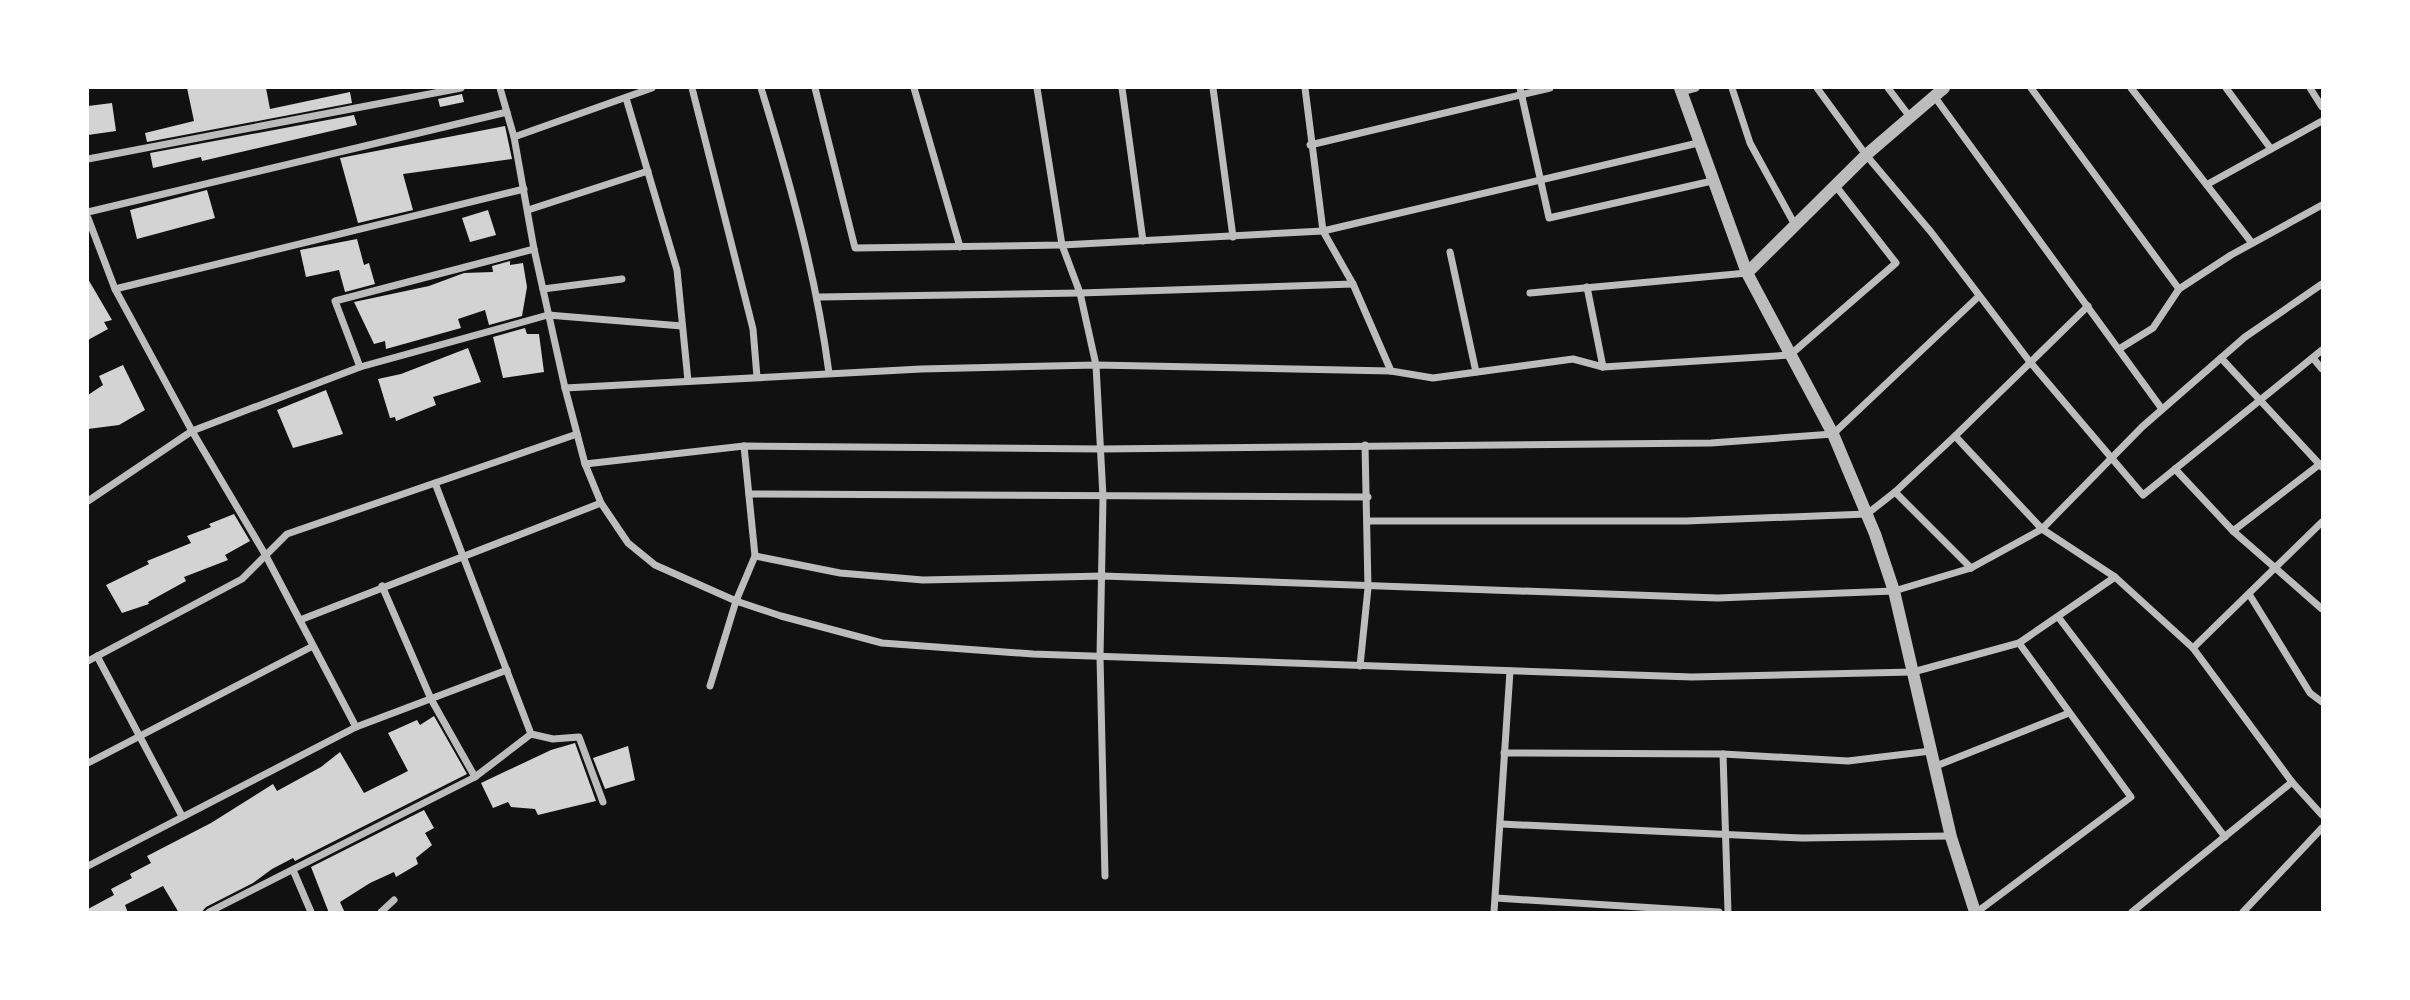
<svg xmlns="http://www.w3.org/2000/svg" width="2410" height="1000" viewBox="0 0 2410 1000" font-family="'Titillium Web',sans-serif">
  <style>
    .building { fill: #d3d3d3 }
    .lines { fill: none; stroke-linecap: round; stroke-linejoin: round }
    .minor { stroke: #bcbcbc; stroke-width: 7 }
    .tertiary { stroke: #bcbcbc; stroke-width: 12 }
  </style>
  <rect width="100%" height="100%" fill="#111"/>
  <!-- building -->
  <g class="building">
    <path d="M 187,88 L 266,88 L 270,109 L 350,92 L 352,103 L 147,142 L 145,133 L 194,121 Z"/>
    <path d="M 462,94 L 464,102 L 440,107 L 438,99 Z"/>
    <path d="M 112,103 L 116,131 L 88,135 L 88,106 Z"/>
    <path d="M 354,115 L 357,125 L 202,161 L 201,157 L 153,168 L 150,153 Z"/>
    <path d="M 505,126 L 512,159 L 403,174 L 413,210 L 358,223 L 340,158 Z"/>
    <path d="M 207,190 L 215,218 L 137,239 L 130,210 Z"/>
    <path d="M 488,210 L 496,235 L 470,242 L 462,218 Z"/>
    <path d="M 357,239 L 364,265 L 369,263 L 375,284 L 345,292 L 339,270 L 306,277 L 300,250 Z"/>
    <path d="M 510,261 L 510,265 L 523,263 L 527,287 L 522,316 L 489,325 L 485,310 L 458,319 L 461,328 L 386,349 L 385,341 L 374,344 L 354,302 L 429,286 L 464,273 L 493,272 L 492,266 Z"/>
    <path d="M 88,279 L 112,320 L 104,322 L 108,329 L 88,340 Z"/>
    <path d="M 525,328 L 527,334 L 539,334 L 544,372 L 503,378 L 493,337 Z"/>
    <path d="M 468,348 L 481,382 L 433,397 L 436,405 L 396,421 L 395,417 L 390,418 L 378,379 L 401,374 Z"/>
    <path d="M 123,365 L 145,410 L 119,425 L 88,429 L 88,395 L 103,385 L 99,376 Z"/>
    <path d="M 326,390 L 343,434 L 293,448 L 277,410 Z"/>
    <path d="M 234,514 L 250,541 L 225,555 L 228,560 L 184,577 L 186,581 L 148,602 L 149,604 L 122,613 L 106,585 L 149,564 L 147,561 L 191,543 L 187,536 L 211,527 L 209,524 Z"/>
    <path d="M 434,716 L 467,774 L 295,861 L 293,858 L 272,869 L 253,883 L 206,907 L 201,913 L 179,913 L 163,886 L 125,905 L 128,913 L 88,913 L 88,909 L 114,895 L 111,889 L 132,878 L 130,874 L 151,863 L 147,856 L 211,823 L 273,784 L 277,791 L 321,767 L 340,752 L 364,793 L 408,771 L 388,733 L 417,720 L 420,725 Z"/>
    <path d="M 575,743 L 596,801 L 538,815 L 535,809 L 511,807 L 508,802 L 493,808 L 481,783 L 551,750 Z"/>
    <path d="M 628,746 L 635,780 L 605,789 L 593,758 Z"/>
    <path d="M 424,810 L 434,828 L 425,833 L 432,845 L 416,858 L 418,864 L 396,877 L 394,872 L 370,883 L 340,902 L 345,913 L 329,913 L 311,867 Z"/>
  </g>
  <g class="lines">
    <!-- minor -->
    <g class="minor">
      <path d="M 500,88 L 514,137 L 534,249 L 565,388 L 585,464 L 601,503 L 628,543 L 655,565 L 736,601 L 781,616 L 882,643 L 1033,654 L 1692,677 L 1913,672 L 2019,643 L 2115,577"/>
      <path d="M 692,88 L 753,329 L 757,377"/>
      <path d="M 761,88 C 790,182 816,275 829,373"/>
      <path d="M 815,88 L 855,248 L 1062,245 L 1323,231 L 1698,143"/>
      <path d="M 914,88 L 960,247"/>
      <path d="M 1037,88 L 1062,245 L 1080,293 L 1096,365 L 1103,497 L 1100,657 L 1105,876"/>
      <path d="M 1122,88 L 1143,241"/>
      <path d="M 1213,88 L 1233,237"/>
      <path d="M 1305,88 L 1323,231 L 1353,284 L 1391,371"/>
      <path d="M 1520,88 L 1549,218 L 1712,181"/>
      <path d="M 1732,88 L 1750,143 L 1795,225"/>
      <path d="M 1817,88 L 1866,155 L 1931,232 L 2030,362 L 2143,495 L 2322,350"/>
      <path d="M 1888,88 L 1910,117"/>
      <path d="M 2031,88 L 2179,289"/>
      <path d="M 2131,88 L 2252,243"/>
      <path d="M 2226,88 L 2271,149"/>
      <path d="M 2310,88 L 2322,107"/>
      <path d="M 1681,92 L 1696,88"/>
      <path d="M 1934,96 L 2162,409"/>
      <path d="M 626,98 L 677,270 L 688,381"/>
      <path d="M 514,137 L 652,88"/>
      <path d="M 1310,145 L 1550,88"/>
      <path d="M 88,159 L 461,88"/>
      <path d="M 2208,184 L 2322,121"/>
      <path d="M 528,210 L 648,171"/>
      <path d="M 88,212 L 507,112"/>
      <path d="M 88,218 L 115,289 L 192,431 L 266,556 L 356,727"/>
      <path d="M 1450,252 L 1476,372"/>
      <path d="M 1587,287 L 1603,367"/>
      <path d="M 115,289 L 524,189"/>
      <path d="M 543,289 L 622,279"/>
      <path d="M 1530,293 L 1747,273"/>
      <path d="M 819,297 L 1080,293 L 1353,284"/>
      <path d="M 2119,349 L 2153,328 L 2179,289 L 2231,255 L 2322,205"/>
      <path d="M 2221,358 L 2322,467"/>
      <path d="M 2313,358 L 2322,369"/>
      <path d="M 360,367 L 335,301 L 534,249"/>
      <path d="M 565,388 L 921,369 L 1096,365 L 1391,371 L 1433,378 L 1573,359 L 1603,367 L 1790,355 L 1896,263 L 1835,185"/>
      <path d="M 1955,436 L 2042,529 L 2115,577 L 2193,648 L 2292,782 L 2322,815"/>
      <path d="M 585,464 L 744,446 L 1101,449 L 1711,443 L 1833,434 L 1978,297"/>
      <path d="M 2175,469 L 2233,531 L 2322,609"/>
      <path d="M 435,483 L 531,734"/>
      <path d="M 1895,492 L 1971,568"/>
      <path d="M 749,494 L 1368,497"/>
      <path d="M 88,501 L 192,431 L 360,367 L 548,315 L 682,326"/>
      <path d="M 1368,521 L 1686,521 L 1867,514 L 1895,492 L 1955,436 L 2088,306"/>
      <path d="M 2233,531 L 2320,464"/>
      <path d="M 755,556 L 840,573 L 923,580 L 1103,576 L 1718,598 L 1894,591 L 1971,568 L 2042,529 L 2142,427 L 2245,337 L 2322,284"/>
      <path d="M 382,586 L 431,699 L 475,777"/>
      <path d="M 2249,594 L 2310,693 L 2322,702"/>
      <path d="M 2059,618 L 2225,837"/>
      <path d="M 300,620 L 601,503"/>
      <path d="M 2193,648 L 2322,522"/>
      <path d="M 97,656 L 182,816"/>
      <path d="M 88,661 L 242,579 L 287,534 L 577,434"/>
      <path d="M 1360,666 L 1368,588 L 1365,445"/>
      <path d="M 710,686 L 736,601 L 755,556 L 744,446"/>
      <path d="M 531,734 L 553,739 L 579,737 L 603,802"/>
      <path d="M 1504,753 L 1723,754 L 1848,761 L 1931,751"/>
      <path d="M 1723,754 L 1728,912"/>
      <path d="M 88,763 L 313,646"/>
      <path d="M 1936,766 L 2069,713"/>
      <path d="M 1501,824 L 1802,838 L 1951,836"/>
      <path d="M 88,866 L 356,727 L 507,670"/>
      <path d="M 293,870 L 311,912"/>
      <path d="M 1496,898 L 1719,912"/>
      <path d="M 209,912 L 475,777 L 531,734"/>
      <path d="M 381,912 L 394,900"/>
      <path d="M 1494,912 L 1510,671"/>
      <path d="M 1977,912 L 2131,797 L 2019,643"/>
      <path d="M 2132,912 L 2292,782"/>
      <path d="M 2243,912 L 2322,828"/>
    </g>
    <!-- tertiary -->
    <g class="tertiary">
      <path d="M 1680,88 L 1747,273 L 1833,434 L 1875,534 L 1894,591 L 1951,837 L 1975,912"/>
      <path d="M 1747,273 L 1866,155 L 1944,88"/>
    </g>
  </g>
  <!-- border -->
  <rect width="2410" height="1000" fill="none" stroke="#ffffff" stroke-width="178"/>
</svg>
